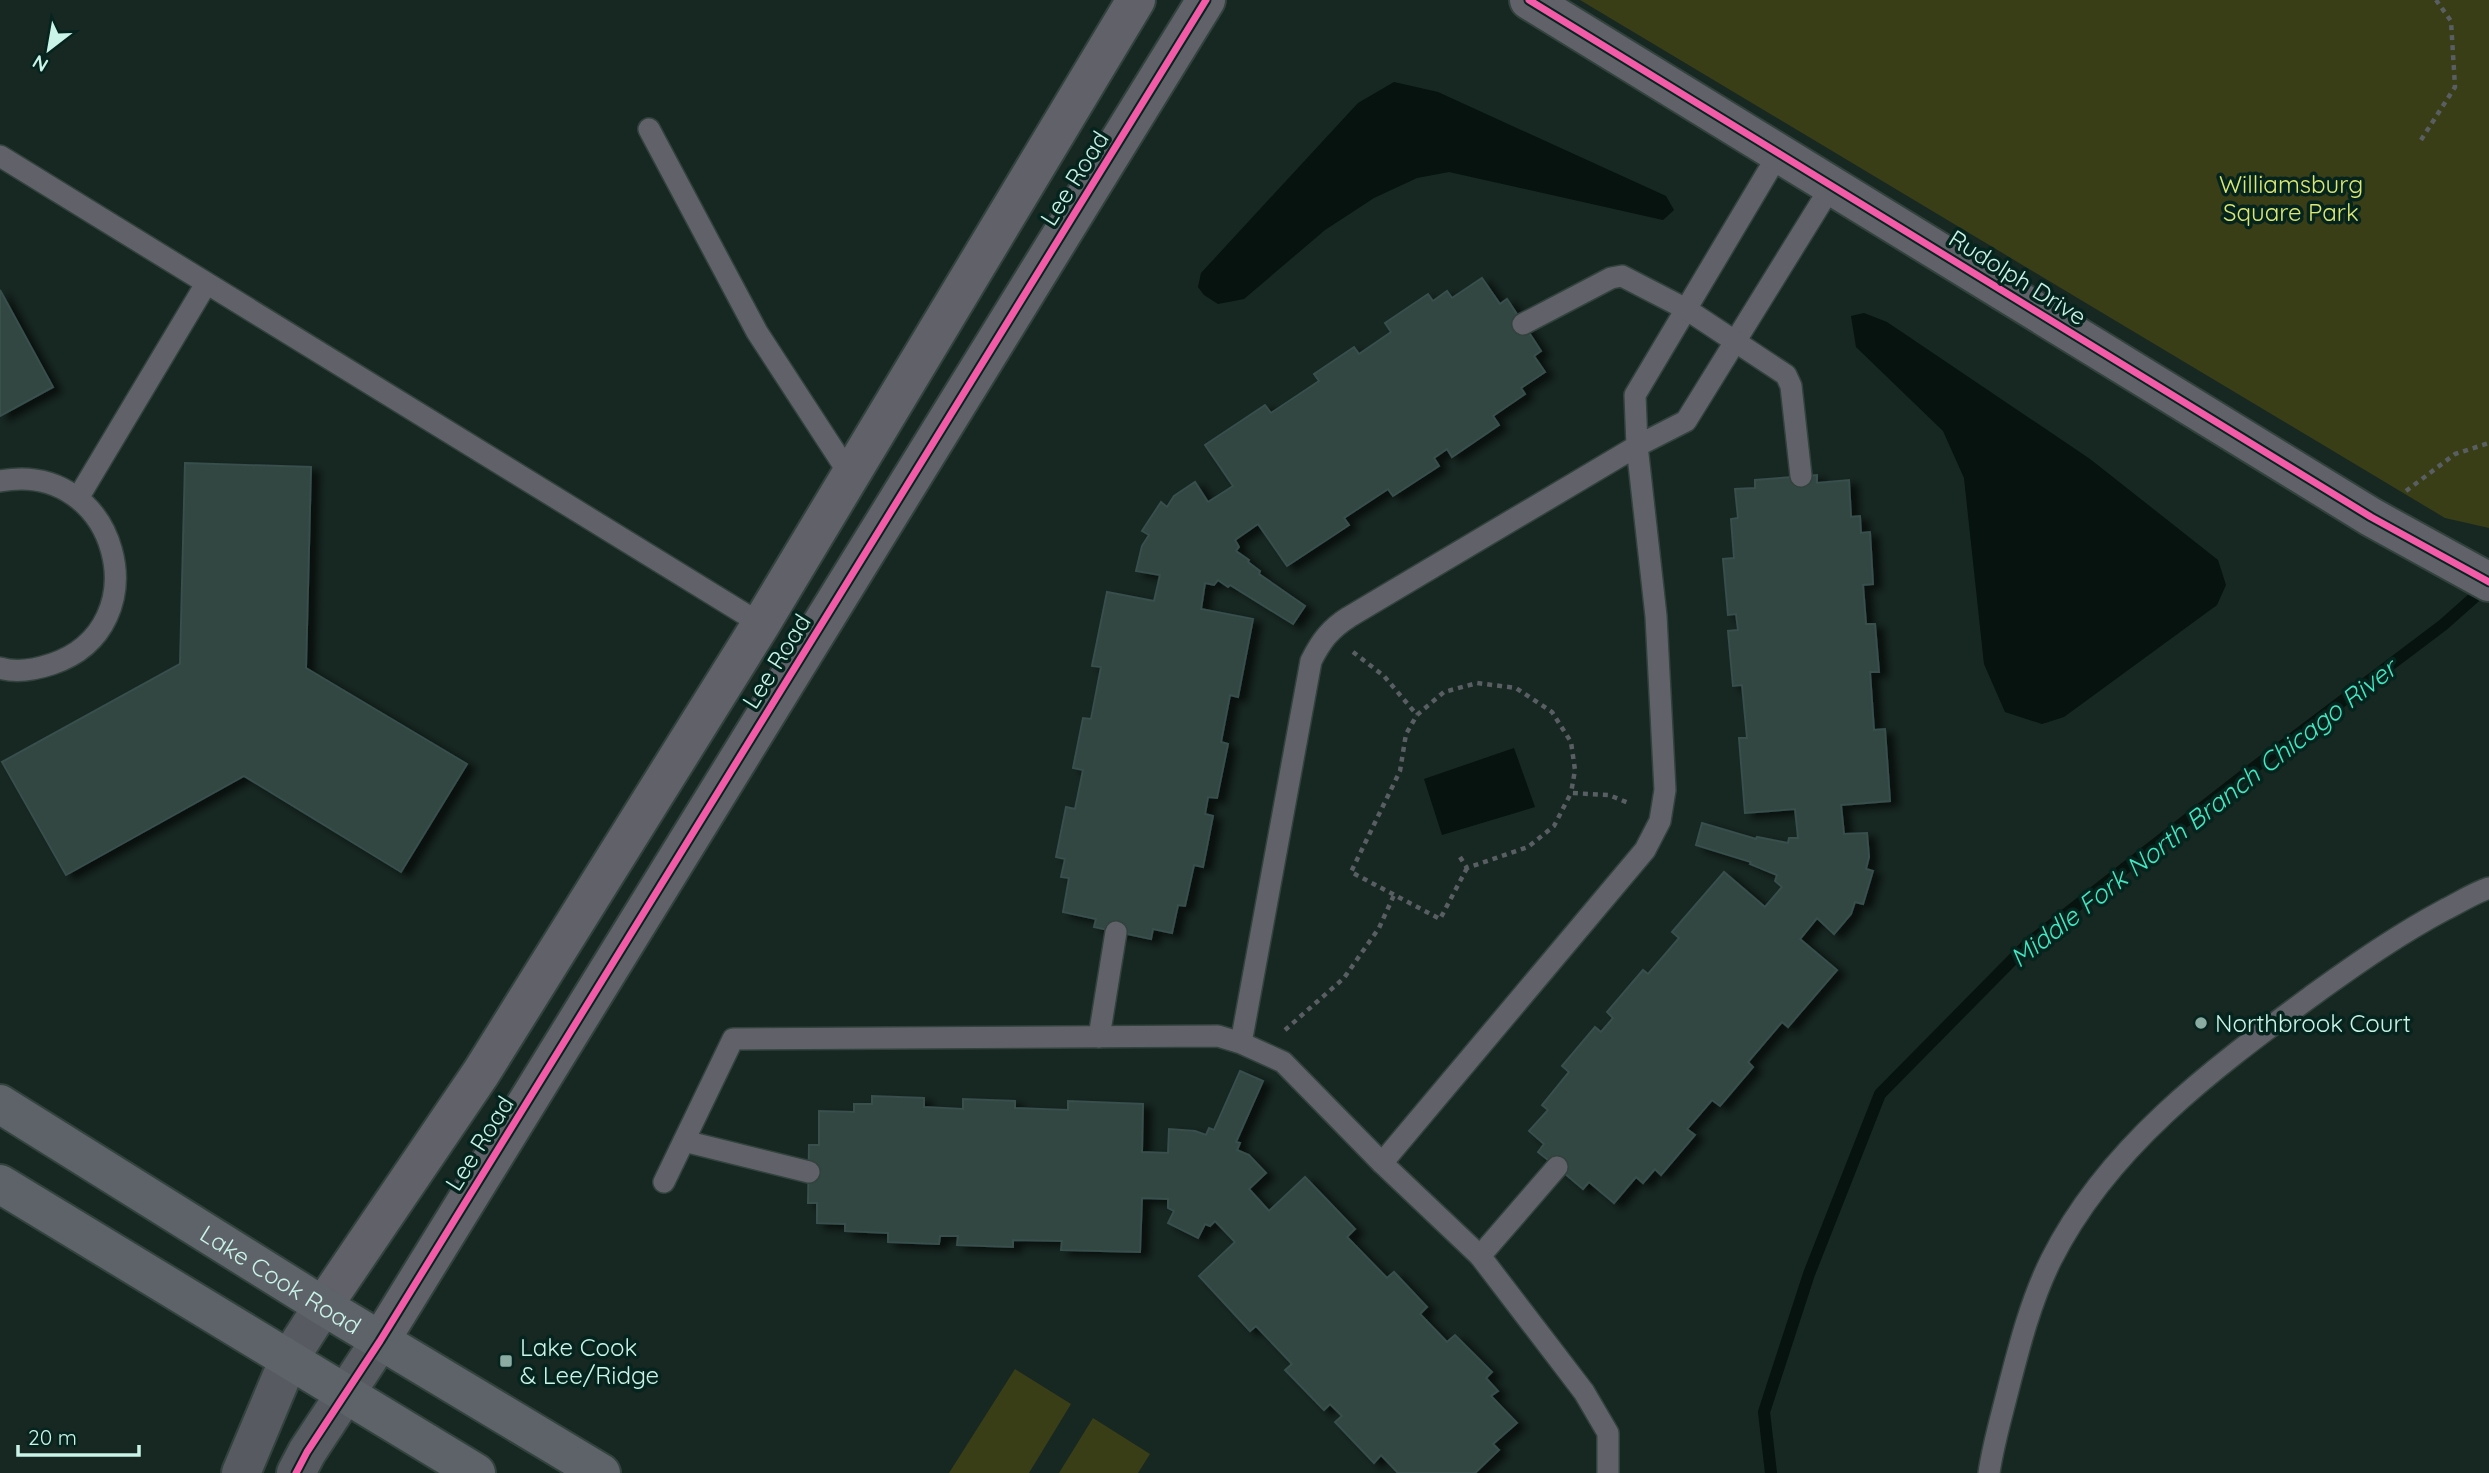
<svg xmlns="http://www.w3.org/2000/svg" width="2489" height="1473" viewBox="0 0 2489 1473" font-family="Quicksand,sans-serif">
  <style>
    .green { fill: #393e17 }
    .water { fill: #06130f }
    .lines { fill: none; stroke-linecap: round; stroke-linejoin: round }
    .stream { stroke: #06130f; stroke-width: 12 }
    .building { fill: #314642; stroke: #374f4c; stroke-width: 2; filter: url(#shadow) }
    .lane-casing { stroke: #32423d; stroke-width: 24 }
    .street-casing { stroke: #32423d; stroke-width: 42 }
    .secondary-casing { stroke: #32423d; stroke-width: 42 }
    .primary-casing { stroke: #32423d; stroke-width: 42 }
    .path { stroke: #585e61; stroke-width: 4.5; stroke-dasharray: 5 5; stroke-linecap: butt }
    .lane { stroke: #616269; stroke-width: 21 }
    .street { stroke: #616269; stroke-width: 38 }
    .secondary { stroke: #575b61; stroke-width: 38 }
    .primary { stroke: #5e6269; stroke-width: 38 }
    .cycleway-casing { stroke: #05241d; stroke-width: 11 }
    .cycleway { stroke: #f35aa7; stroke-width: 7 }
    .poi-dot { fill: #8baca2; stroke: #05241d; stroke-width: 2.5 }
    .labels { text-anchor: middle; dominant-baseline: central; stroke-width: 7; stroke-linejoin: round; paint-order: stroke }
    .street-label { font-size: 24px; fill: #c9f4e7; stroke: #05241d }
    .park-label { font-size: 24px; fill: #dce872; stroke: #05241d }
    .poi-label { font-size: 24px; fill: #c9f4e7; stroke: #05241d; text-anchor: start }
    .water-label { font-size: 26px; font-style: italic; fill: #43e7c3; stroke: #05241d }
  </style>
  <defs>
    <filter id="shadow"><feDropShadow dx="8" dy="4.5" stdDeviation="3.5" flood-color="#0009"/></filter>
  </defs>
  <rect width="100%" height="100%" fill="#172722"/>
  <!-- green -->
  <g class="green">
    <path d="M 1580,0 L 2489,0 L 2489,528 L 2445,518 Z"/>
    <path d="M 1015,1369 L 1071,1404 L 1029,1473 L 949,1473 Z"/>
    <path d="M 1093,1418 L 1150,1454 L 1138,1473 L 1059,1473 Z"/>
  </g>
  <!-- water -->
  <g class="water">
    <path d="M 1394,82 L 1438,92 L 1666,196 L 1674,210 L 1663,220 L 1449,172 L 1417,178 L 1374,198 L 1325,230 L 1244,299 L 1218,304 L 1204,295 L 1198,287 L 1201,273 L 1358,103 Z"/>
    <path d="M 1864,313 L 1887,322 L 2090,459 L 2218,560 L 2226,585 L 2217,605 L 2064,717 L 2042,724 L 2005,712 L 1984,664 L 1964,478 L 1943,431 L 1856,347 L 1851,316 Z"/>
    <path d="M 1514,748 L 1535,807 L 1442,835 L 1424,779 Z"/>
  </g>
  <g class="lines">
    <!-- stream -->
    <path class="stream" d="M 1771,1473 L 1764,1412 L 1809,1274 L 1880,1094 L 2029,943 L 2247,773 L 2443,625 L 2487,586"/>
  </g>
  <!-- building -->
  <g class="building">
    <path d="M 1482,278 L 1500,304 L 1507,299 L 1541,351 L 1534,356 L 1545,372 L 1521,388 L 1525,394 L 1493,416 L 1499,425 L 1452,457 L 1447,449 L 1434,458 L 1439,466 L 1393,496 L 1388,489 L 1344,518 L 1349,525 L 1287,566 L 1258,524 L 1235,540 L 1239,547 L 1236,551 L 1249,560 L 1248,562 L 1260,571 L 1259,574 L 1305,606 L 1293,624 L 1230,585 L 1228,587 L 1218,580 L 1214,585 L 1205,583 L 1201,609 L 1253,619 L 1238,697 L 1230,695 L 1221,742 L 1228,744 L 1217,798 L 1208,797 L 1205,814 L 1213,816 L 1203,867 L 1194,865 L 1185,906 L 1178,905 L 1172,933 L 1153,929 L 1151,939 L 1094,927 L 1096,919 L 1063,912 L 1069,878 L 1061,877 L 1065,859 L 1056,857 L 1066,807 L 1075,809 L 1083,770 L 1073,768 L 1083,718 L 1091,719 L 1101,667 L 1092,666 L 1107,592 L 1154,601 L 1160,575 L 1136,571 L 1142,546 L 1149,535 L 1142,531 L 1161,502 L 1167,507 L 1174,496 L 1195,482 L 1208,502 L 1233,486 L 1205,445 L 1265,405 L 1271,413 L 1319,381 L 1314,374 L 1354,347 L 1359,354 L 1391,332 L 1385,323 L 1428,294 L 1433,301 L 1447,291 L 1452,298 Z"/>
    <path d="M 0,290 L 53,387 L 0,416 Z"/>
    <path d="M 185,463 L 311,467 L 306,668 L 467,764 L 401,872 L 244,776 L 66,875 L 2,762 L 180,664 Z"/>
    <path d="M 1817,475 L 1817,483 L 1849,480 L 1851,517 L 1860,516 L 1861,533 L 1870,532 L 1873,584 L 1863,585 L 1866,624 L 1875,624 L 1879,672 L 1870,672 L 1874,730 L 1885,729 L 1890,801 L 1841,805 L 1844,834 L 1867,833 L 1869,857 L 1866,869 L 1873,871 L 1863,904 L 1855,902 L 1851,914 L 1834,934 L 1817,918 L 1800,939 L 1837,970 L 1788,1027 L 1782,1022 L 1748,1062 L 1753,1067 L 1720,1106 L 1712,1100 L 1687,1129 L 1695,1135 L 1661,1175 L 1655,1169 L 1643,1183 L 1636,1177 L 1614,1203 L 1589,1182 L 1583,1189 L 1557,1167 L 1538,1152 L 1544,1144 L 1529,1131 L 1548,1110 L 1542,1105 L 1569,1072 L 1562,1066 L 1595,1027 L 1601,1032 L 1613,1018 L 1607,1012 L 1643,970 L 1648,974 L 1679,938 L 1672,932 L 1724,872 L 1765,907 L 1782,887 L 1775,881 L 1777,875 L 1750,864 L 1751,862 L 1696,845 L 1702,823 L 1756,839 L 1757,837 L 1788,843 L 1789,838 L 1798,838 L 1795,809 L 1745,813 L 1739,738 L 1747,738 L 1742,685 L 1733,686 L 1728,631 L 1738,630 L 1736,614 L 1728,615 L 1723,559 L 1734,558 L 1731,519 L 1738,518 L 1735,489 L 1755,488 L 1755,480 Z"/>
    <path d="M 1240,1071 L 1263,1081 L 1236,1142 L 1240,1143 L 1237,1150 L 1249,1155 L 1266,1173 L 1249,1189 L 1269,1211 L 1305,1177 L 1355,1229 L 1347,1237 L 1387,1278 L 1394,1272 L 1427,1307 L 1420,1314 L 1447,1342 L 1455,1335 L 1492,1372 L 1486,1378 L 1498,1391 L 1491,1396 L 1517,1423 L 1493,1444 L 1499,1450 L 1475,1473 L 1398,1473 L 1381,1455 L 1374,1463 L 1335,1422 L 1342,1416 L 1330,1404 L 1324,1410 L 1285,1370 L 1292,1364 L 1256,1326 L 1250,1331 L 1199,1276 L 1235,1242 L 1215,1221 L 1210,1226 L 1205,1224 L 1198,1238 L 1168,1223 L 1174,1211 L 1168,1208 L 1168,1199 L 1142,1198 L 1140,1252 L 1061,1250 L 1062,1241 L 1013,1240 L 1013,1247 L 957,1245 L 958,1236 L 940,1236 L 939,1244 L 888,1242 L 888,1233 L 845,1231 L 845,1224 L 817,1223 L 817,1203 L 808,1203 L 809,1145 L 819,1145 L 819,1111 L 854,1112 L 854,1104 L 872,1104 L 872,1096 L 924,1098 L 924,1107 L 963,1109 L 963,1099 L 1015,1101 L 1015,1108 L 1068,1110 L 1068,1101 L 1143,1104 L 1142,1152 L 1168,1153 L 1169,1129 L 1195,1131 L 1206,1135 L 1209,1128 L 1214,1130 Z"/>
  </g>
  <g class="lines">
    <defs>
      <g id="lane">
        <path d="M 649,129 L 757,332 L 850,475"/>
        <path d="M 1779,153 L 1635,395 L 1637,446 L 1686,421 L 1832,185"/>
        <path d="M 0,156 L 761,624"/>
        <path d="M 1523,324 L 1611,278 L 1622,276 L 1686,309 L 1786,375 L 1791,386 L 1801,476"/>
        <path d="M 0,481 C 118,459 162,627 52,664 C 37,669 16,673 0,668"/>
        <path d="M 78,498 L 206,284"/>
        <path d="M 1099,1037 L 1116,932"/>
        <path d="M 684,1141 L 809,1172"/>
        <path d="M 1382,1163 L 1480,1256 L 1584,1392 L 1608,1433 L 1608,1473"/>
        <path d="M 664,1182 L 733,1039 L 1218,1036 L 1241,1043 L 1283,1062 L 1382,1163 L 1645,850 L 1660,821 L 1665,790 L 1656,616 L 1637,446 L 1349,617 C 1330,629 1321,641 1311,661 L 1241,1043"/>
        <path d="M 1480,1256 L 1557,1167"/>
        <path d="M 1989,1473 C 1993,1445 2001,1418 2008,1390 C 2019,1347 2031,1300 2051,1260 C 2108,1146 2213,1069 2313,995 C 2356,964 2399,934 2446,909 C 2460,902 2474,893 2489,888"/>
      </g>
      <g id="street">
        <path d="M 1529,0 L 2371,517 L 2489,582"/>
        <path d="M 323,1306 L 481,1073 L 761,624 L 1136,0"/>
        <path d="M 380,1341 L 1206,0"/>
      </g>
      <g id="secondary">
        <path d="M 241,1473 L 289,1359 L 323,1306"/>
        <path d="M 296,1473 L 307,1452 L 380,1341"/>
      </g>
      <g id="primary">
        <path id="s1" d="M 0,1104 L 323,1306 L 601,1473"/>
        <path d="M 0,1184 L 476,1473"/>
      </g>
    </defs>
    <!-- lane casing -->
    <use href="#lane" class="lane-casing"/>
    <!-- street casing -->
    <use href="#street" class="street-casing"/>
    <!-- secondary casing -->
    <use href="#secondary" class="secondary-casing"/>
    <!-- primary casing -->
    <use href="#primary" class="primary-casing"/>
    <!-- path -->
    <g class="path">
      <path d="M 2421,140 L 2455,87 L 2451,21 L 2436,0"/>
      <path d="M 2406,491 L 2455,454 L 2489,443"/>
      <path d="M 1353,652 L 1384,676 L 1417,715"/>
      <path d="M 1460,857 L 1467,868 L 1528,847 L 1554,826 L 1571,793 L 1609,795 L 1631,804"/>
      <path d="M 1467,868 L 1440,919 L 1351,872 L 1400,771 L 1406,734 L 1417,715 L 1444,692 L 1477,683 L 1516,688 L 1552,712 L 1571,742 L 1575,770 L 1571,793"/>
      <path d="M 1285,1030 L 1344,978 L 1379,928 L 1394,895"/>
    </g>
    <!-- lane -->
    <use href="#lane" class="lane"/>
    <!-- street -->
    <use href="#street" class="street"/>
    <!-- secondary -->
    <use href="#secondary" class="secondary"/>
    <!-- primary -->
    <use href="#primary" class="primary"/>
    <defs>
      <g id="cycleway">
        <path d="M 1529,0 L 2371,517 L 2489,582"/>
        <path d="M 296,1473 L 307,1452 L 380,1341 L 1206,0"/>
      </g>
    </defs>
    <!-- cycleway casing -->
    <use href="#cycleway" class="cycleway-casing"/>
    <!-- cycleway -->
    <use href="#cycleway" class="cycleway"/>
  </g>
  <!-- markers -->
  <g class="poi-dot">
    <circle cx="2201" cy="1023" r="7"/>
    <rect x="499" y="1354" width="14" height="14" rx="3.5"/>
  </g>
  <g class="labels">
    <!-- street labels -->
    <g class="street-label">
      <text transform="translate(1074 178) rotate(-58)">Lee Road</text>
      <text transform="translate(2018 277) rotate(32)">Rudolph Drive</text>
      <text transform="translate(776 661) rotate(-58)">Lee Road</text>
      <text transform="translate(479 1143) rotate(-58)">Lee Road</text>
      <text stroke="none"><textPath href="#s1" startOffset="331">Lake Cook Road</textPath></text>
    </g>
    <!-- park labels -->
    <g class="park-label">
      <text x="2291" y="184">Williamsburg<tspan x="2291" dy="28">Square Park</tspan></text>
    </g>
    <!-- poi labels -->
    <g class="poi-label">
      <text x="2215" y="1023">Northbrook Court</text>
      <text x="520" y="1347">Lake Cook<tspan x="520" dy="28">&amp; Lee/Ridge</tspan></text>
    </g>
    <!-- water labels -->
    <g class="water-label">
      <text transform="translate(2203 813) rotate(-38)">Middle Fork North Branch Chicago River</text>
    </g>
  </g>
  <!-- north arrow -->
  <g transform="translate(49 49) rotate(211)" stroke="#05241d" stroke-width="5" paint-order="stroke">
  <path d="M0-5L12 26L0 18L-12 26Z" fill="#c9f4e7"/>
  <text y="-10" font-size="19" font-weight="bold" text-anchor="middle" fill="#c9f4e7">N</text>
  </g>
  <!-- scale -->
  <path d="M18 1445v10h121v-10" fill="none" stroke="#c9f4e7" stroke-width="3.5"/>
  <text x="28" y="1445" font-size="21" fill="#c9f4e7" stroke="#05241d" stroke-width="5" paint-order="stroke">20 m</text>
</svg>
